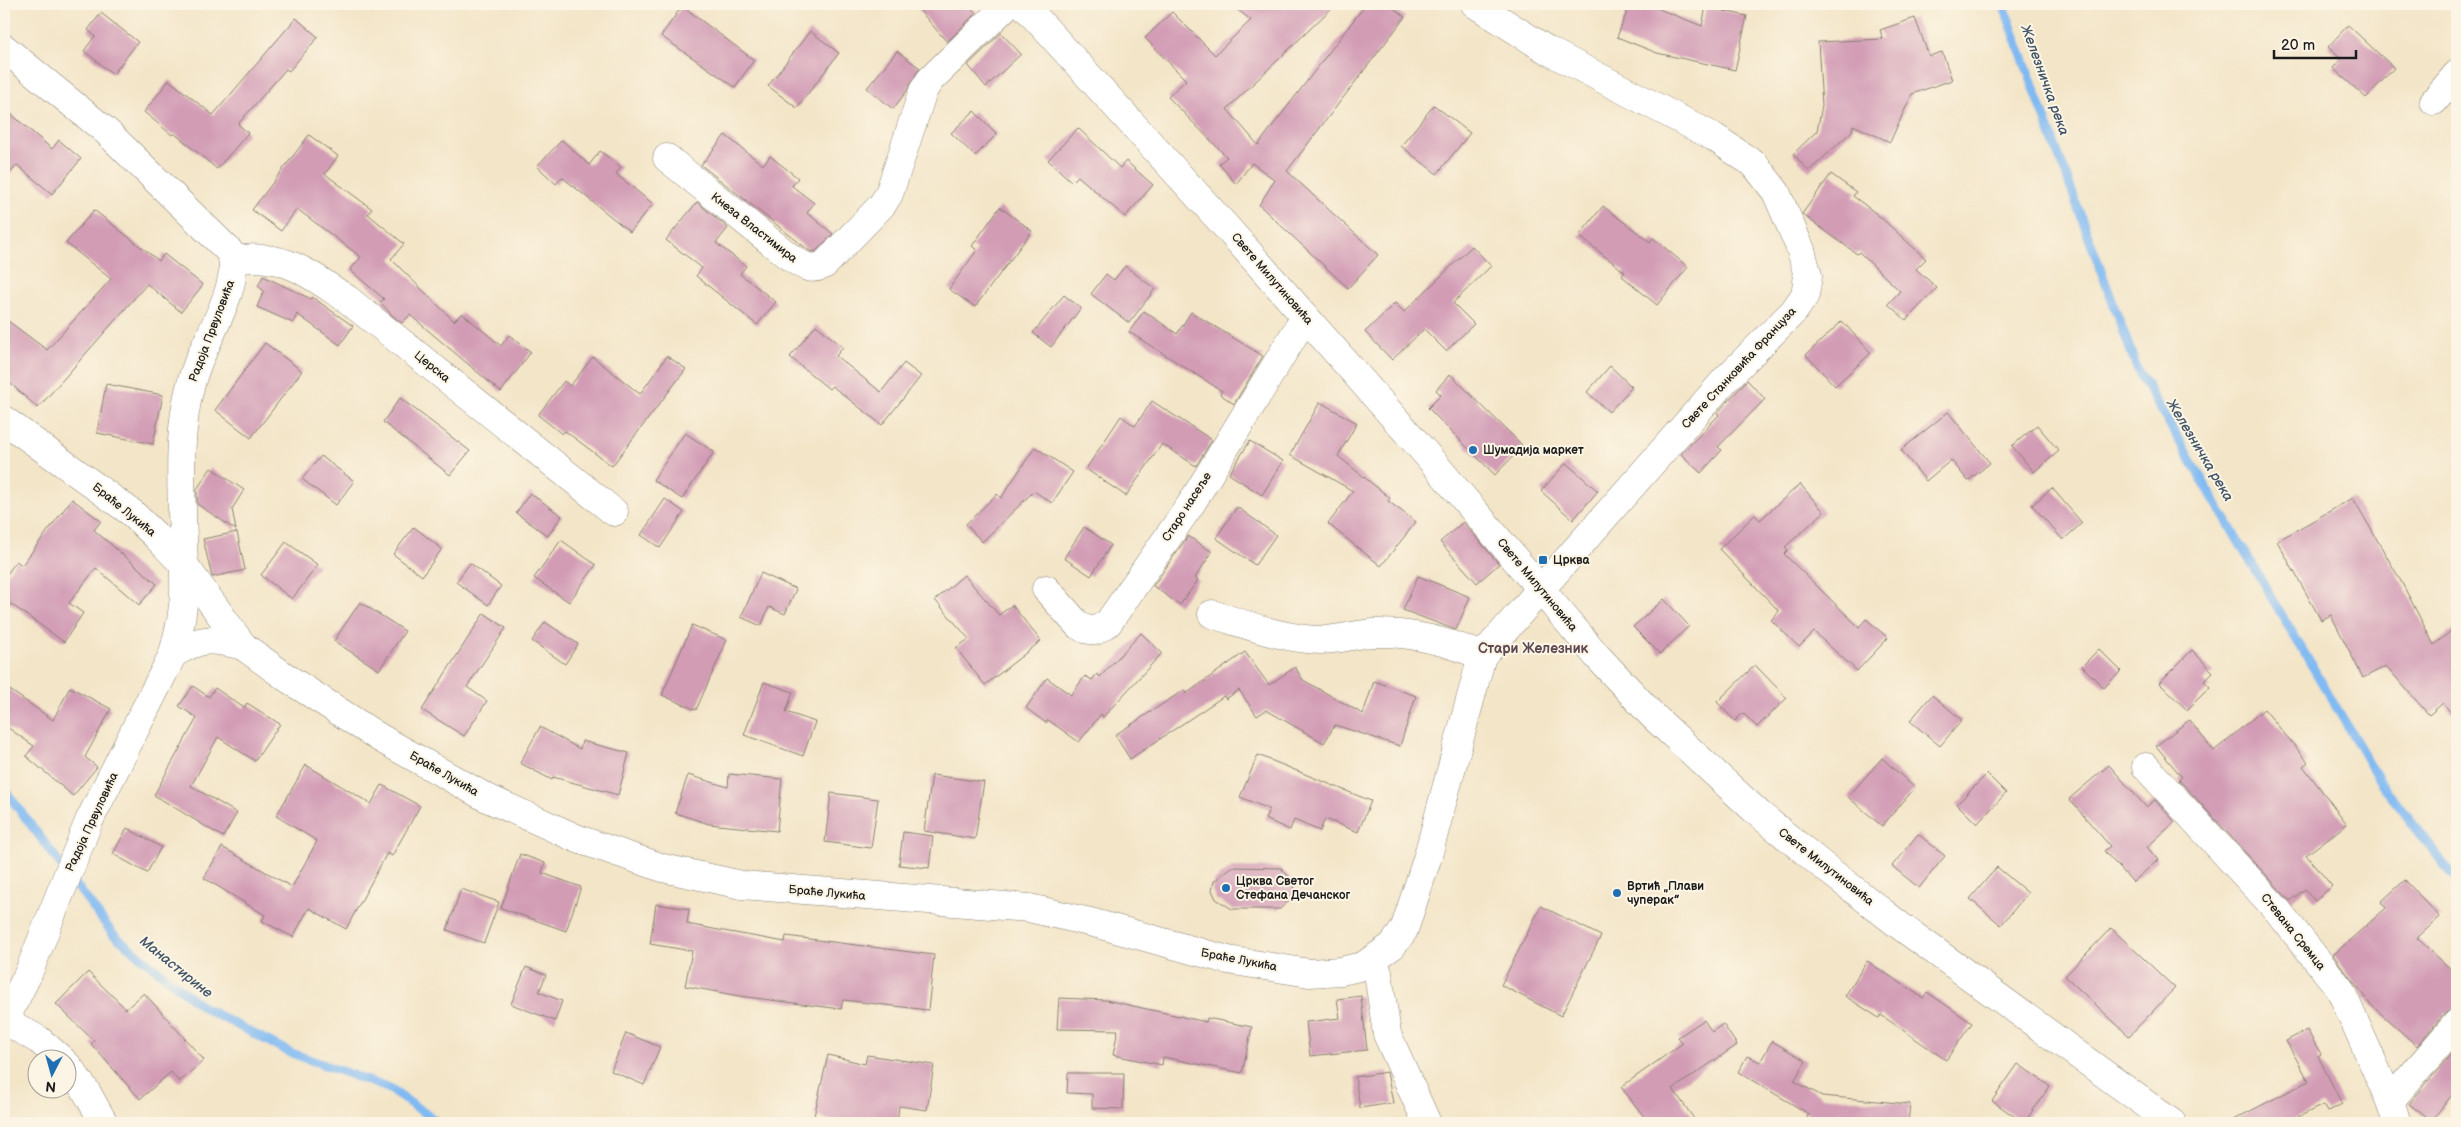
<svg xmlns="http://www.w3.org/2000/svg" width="2461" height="1127" viewBox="0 0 2461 1127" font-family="'Balsamiq Sans',sans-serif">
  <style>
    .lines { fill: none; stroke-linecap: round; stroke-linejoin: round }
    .stream { stroke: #81baf2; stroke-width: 9 }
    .building { fill: #d29cb5 }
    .minor-casing { stroke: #888072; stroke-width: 29 }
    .minor { stroke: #fff; stroke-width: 28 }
    .poi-dot { fill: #1f6fb2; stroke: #fcf5e5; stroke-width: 2 }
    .labels { text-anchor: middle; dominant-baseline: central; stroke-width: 4; stroke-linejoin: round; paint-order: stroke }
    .street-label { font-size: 12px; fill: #1c1c1c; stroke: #fcf5e5 }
    .poi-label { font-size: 12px; font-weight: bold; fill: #1c1c1c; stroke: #fcf5e5; text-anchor: start }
    .water-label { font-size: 14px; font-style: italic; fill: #3f5367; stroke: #fcf5e5 }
    .neighbourhood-label { font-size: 14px; font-weight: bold; fill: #5c4952; stroke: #fcf5e5 }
  </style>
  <rect width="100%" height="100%" fill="#fcf5e5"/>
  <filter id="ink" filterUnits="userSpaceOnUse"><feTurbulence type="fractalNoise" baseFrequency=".02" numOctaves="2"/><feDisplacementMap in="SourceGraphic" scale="10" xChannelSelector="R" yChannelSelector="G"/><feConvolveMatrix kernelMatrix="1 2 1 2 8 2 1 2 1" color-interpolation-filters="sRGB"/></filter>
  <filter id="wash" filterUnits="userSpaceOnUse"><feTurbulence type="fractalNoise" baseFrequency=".0096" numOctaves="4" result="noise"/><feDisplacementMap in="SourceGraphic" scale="20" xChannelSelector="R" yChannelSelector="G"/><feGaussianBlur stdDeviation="1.12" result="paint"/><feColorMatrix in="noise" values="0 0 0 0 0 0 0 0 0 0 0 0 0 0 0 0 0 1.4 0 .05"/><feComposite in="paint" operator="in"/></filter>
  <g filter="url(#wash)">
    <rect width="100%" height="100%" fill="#f3e5c8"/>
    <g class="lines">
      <!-- stream -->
      <g class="stream">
        <path d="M 2003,4 L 2138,371 L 2381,783 L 2450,872 L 2457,877"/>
        <path d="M 4,789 L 113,934 L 204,1008 L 289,1052 L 390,1089 L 439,1123"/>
      </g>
    </g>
    <g id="blocks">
      <!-- building -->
      <g class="building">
        <path d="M 914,4 L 968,4 L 976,13 L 947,42 Z"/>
        <path d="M 1230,4 L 1336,4 L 1227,109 L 1258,145 L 1366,4 L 1388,4 L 1405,17 L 1287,171 L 1378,255 L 1348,288 L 1259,205 L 1275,180 L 1252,163 L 1236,184 L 1219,164 L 1227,157 L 1168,97 L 1186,80 L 1145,38 L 1172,12 L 1215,55 L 1251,20 Z"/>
        <path d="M 1630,4 L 1646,4 L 1702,26 L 1706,7 L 1747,16 L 1735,70 L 1657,53 L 1617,37 Z"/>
        <path d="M 682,6 L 754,60 L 735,87 L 661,36 Z"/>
        <path d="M 101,13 L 138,42 L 113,74 L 84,51 L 95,36 L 88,30 Z"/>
        <path d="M 296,18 L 318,37 L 289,71 L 286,69 L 238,124 L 248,133 L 217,169 L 174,133 L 172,135 L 144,112 L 169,80 L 213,115 Z"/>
        <path d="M 1915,18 L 1929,56 L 1942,52 L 1952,80 L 1912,94 L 1890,142 L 1853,125 L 1852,131 L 1809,171 L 1793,154 L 1817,131 L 1822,106 L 1818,42 L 1883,39 L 1880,30 Z"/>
        <path d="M 2348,25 L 2394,68 L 2366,98 L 2333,68 L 2341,59 L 2328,47 Z"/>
        <path d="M 810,31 L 839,53 L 797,108 L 768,86 Z"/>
        <path d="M 1001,33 L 1021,54 L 986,87 L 968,65 Z"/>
        <path d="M 897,51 L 920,68 L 906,92 L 893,109 L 867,88 Z"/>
        <path d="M 1434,105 L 1470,133 L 1437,174 L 1401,146 Z"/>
        <path d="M 4,108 L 52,149 L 59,140 L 81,159 L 52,194 L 17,165 L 4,181 Z"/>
        <path d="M 974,111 L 997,134 L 975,156 L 951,133 Z"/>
        <path d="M 1078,128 L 1120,168 L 1126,161 L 1153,185 L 1125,217 L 1078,176 L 1072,182 L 1048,160 Z"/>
        <path d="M 309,135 L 338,156 L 325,174 L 372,209 L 368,214 L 404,244 L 391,259 L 454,321 L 462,313 L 501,346 L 509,335 L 531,352 L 501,392 L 410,315 L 402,323 L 393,316 L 380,302 L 384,299 L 350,270 L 361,257 L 297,209 L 281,231 L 252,210 Z"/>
        <path d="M 725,135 L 763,165 L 770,156 L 798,178 L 792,186 L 814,203 L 807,213 L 833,234 L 816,251 L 811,252 L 701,165 Z"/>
        <path d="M 562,140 L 589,165 L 600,151 L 621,167 L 616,174 L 653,204 L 630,232 L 562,177 L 556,184 L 537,166 Z"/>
        <path d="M 1831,174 L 1856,192 L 1853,196 L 1878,215 L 1926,259 L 1916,269 L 1937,288 L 1906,320 L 1888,304 L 1900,291 L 1859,252 L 1857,254 L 1802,214 Z"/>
        <path d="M 697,202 L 728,228 L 716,243 L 746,266 L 740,274 L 776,302 L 757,325 L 696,276 L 702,268 L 666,240 Z"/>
        <path d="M 1603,206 L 1650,242 L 1653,238 L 1688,267 L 1657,305 L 1622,276 L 1625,272 L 1579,236 Z"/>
        <path d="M 1000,207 L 1032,231 L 975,307 L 949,289 L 977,250 L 972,246 Z"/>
        <path d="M 94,210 L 159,261 L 164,254 L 203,285 L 181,312 L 147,284 L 38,408 L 4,378 L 4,318 L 47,350 L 111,279 L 66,243 Z"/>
        <path d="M 1472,246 L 1491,266 L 1453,303 L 1474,324 L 1446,351 L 1424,329 L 1392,360 L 1365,332 L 1395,303 L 1404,312 Z"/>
        <path d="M 1125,266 L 1155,289 L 1129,323 L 1091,294 L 1106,274 L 1114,280 Z"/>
        <path d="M 263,276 L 311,299 L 312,297 L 353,326 L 340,345 L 297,314 L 293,323 L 257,307 L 264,291 L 258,286 Z"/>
        <path d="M 1064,295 L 1081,308 L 1051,347 L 1033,333 Z"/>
        <path d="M 1144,311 L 1177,334 L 1191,312 L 1263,356 L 1234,404 L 1220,394 L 1222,391 L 1129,332 Z"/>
        <path d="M 1842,321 L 1871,353 L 1835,386 L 1806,355 Z"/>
        <path d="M 816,325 L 843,347 L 836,356 L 881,392 L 904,363 L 921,376 L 882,425 L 832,386 L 829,389 L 790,357 Z"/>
        <path d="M 265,343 L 302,371 L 251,438 L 215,410 Z"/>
        <path d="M 667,356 L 686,369 L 612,466 L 565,431 L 562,434 L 538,415 L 564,381 L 570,386 L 593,357 L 640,394 Z"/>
        <path d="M 1610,366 L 1632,387 L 1609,412 L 1587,392 Z"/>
        <path d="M 1450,374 L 1523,446 L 1495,475 L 1428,408 L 1441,395 L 1436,390 Z"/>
        <path d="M 1747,380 L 1765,399 L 1718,447 L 1722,450 L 1701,473 L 1681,454 L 1719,415 L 1717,413 Z"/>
        <path d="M 106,384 L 163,395 L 153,444 L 97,433 Z"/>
        <path d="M 400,398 L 470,451 L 450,475 L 383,422 Z"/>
        <path d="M 1152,401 L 1212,440 L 1196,466 L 1162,444 L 1126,496 L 1086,469 L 1121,416 L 1135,426 Z"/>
        <path d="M 1320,402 L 1357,423 L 1338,456 L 1390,498 L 1388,501 L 1416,522 L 1381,566 L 1328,524 L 1353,491 L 1290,455 Z"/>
        <path d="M 1948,412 L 1990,463 L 1968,481 L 1951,460 L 1926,481 L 1901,450 Z"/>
        <path d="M 2037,425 L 2059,451 L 2034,472 L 2012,446 Z"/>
        <path d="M 685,433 L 714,452 L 682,499 L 653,480 Z"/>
        <path d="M 1250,441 L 1283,461 L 1262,495 L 1229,474 Z"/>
        <path d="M 1035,447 L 1073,472 L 1052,503 L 1034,491 L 982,542 L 966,524 L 997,494 L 1001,498 Z"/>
        <path d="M 321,456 L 354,481 L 336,505 L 302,479 Z"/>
        <path d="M 1566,463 L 1598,491 L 1573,520 L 1541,491 Z"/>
        <path d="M 211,468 L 244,490 L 232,509 L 236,530 L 197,504 L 197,489 Z"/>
        <path d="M 1800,484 L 1824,512 L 1785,547 L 1788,550 L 1784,554 L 1859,627 L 1866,619 L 1888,638 L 1857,671 L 1814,632 L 1799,647 L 1771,620 L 1779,611 L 1719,549 L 1755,515 L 1760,520 Z"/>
        <path d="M 2052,488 L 2082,523 L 2063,540 L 2032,505 Z"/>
        <path d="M 530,493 L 562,516 L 548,536 L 516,513 Z"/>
        <path d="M 2353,498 L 2402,583 L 2434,645 L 2457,626 L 2457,720 L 2443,703 L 2429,715 L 2386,666 L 2363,678 L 2331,615 L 2321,620 L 2277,541 Z"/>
        <path d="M 72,499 L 101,521 L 94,530 L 157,584 L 139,605 L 96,568 L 69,603 L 83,613 L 64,642 L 4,599 L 4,579 L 16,561 L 22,565 Z"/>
        <path d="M 665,499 L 684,512 L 660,548 L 641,535 Z"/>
        <path d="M 1237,507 L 1276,535 L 1255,565 L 1216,538 Z"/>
        <path d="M 1463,522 L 1499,564 L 1477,583 L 1440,542 Z"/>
        <path d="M 414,527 L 442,549 L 422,576 L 393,554 Z"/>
        <path d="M 1084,527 L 1111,545 L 1091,576 L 1064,558 Z"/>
        <path d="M 237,532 L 245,570 L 212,577 L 203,539 Z"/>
        <path d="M 1188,536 L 1212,552 L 1195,578 L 1198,580 L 1180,605 L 1153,586 Z"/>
        <path d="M 561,540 L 596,565 L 569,602 L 534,578 Z"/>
        <path d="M 286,542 L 318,565 L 292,599 L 261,575 Z"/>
        <path d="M 470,563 L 501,586 L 488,605 L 456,582 Z"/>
        <path d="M 761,573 L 796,589 L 785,614 L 769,607 L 761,626 L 741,617 Z"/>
        <path d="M 964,575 L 999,615 L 1012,605 L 1041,641 L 985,685 L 956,648 L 969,639 L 935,600 Z"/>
        <path d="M 1418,576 L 1470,597 L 1456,630 L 1403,610 Z"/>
        <path d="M 1664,599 L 1689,626 L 1660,654 L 1633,627 Z"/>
        <path d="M 360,602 L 405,631 L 379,670 L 334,641 Z"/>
        <path d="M 484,613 L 506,628 L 467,687 L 487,701 L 464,736 L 422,710 Z"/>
        <path d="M 545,622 L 578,644 L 565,664 L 532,641 Z"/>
        <path d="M 692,625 L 727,640 L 696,710 L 662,695 Z"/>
        <path d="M 1141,633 L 1162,653 L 1103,717 L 1101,714 L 1079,742 L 1048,720 L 1046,723 L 1026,708 L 1047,678 L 1071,695 L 1085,676 L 1092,680 L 1097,674 L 1100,677 Z"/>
        <path d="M 2099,649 L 2121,671 L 2104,688 L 2082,666 Z"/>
        <path d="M 2192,650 L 2213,672 L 2204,681 L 2210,687 L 2187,710 L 2159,683 Z"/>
        <path d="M 1245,652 L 1269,685 L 1295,667 L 1303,680 L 1363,714 L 1374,681 L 1416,696 L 1400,746 L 1335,725 L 1324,743 L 1266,710 L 1257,716 L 1239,690 L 1226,699 L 1224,696 L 1130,759 L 1115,735 L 1184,690 L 1186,694 Z"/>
        <path d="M 1755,665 L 1787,698 L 1757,727 L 1743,713 L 1735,721 L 1717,702 Z"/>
        <path d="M 764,682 L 793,692 L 786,712 L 815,722 L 803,756 L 744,735 Z"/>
        <path d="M 4,686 L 53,720 L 70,687 L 111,709 L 85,757 L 97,767 L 73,796 L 26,756 L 34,746 L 4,725 Z"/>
        <path d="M 193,686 L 209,697 L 215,688 L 244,708 L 247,703 L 280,724 L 255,761 L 218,737 L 191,786 L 237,813 L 223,837 L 154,795 L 197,718 L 179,706 Z"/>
        <path d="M 1932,695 L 1962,720 L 1940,746 L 1910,721 Z"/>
        <path d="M 2264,709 L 2308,762 L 2303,766 L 2347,824 L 2306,855 L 2332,886 L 2315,901 L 2305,889 L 2290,901 L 2179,780 L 2182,777 L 2156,746 L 2189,720 L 2214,751 Z"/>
        <path d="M 540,727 L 580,749 L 582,741 L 629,753 L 618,795 L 553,777 L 552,780 L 520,763 Z"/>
        <path d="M 1258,755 L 1371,801 L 1358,832 L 1325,819 L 1320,831 L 1294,820 L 1290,830 L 1265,819 L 1269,809 L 1240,797 Z"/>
        <path d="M 1882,758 L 1915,788 L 1882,826 L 1848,797 Z"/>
        <path d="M 306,765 L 371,804 L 382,785 L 420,806 L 392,856 L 387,853 L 346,929 L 309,908 L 293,937 L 262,921 L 265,915 L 204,878 L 222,847 L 292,887 L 317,841 L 276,816 Z"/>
        <path d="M 2109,765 L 2146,807 L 2155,800 L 2175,822 L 2147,847 L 2158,860 L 2133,882 L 2104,851 L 2110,846 L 2069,799 Z"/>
        <path d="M 729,774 L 782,779 L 777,831 L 709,824 L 675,813 L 688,775 L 728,787 Z"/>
        <path d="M 1987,774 L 2006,793 L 1977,824 L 1957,804 Z"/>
        <path d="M 932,775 L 984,782 L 975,839 L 924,831 Z"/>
        <path d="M 831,793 L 878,799 L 871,848 L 825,842 Z"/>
        <path d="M 127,828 L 161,847 L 147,873 L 113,854 Z"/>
        <path d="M 903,832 L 933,836 L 929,868 L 899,865 Z"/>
        <path d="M 1918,834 L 1945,856 L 1919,888 L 1892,866 Z"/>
        <path d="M 520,854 L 545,863 L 542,873 L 581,887 L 566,931 L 501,908 Z"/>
        <path d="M 1232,867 L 1281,868 L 1294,882 L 1295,895 L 1280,909 L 1232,909 L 1216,899 L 1212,890 L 1214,881 Z"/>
        <path d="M 1997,867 L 2028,893 L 2001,925 L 1970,899 Z"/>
        <path d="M 2405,880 L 2440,917 L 2417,938 L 2457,975 L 2457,1008 L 2445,1013 L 2417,1046 L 2370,1004 L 2333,955 L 2386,908 L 2381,902 Z"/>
        <path d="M 461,889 L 499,902 L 484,943 L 447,930 Z"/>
        <path d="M 656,904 L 689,909 L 687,924 L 724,931 L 785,942 L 786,936 L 934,955 L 928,1010 L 843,1000 L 841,1009 L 739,996 L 685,986 L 692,951 L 650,944 Z"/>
        <path d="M 1541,906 L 1601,936 L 1561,1016 L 1501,985 Z"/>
        <path d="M 2111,928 L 2175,988 L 2129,1036 L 2065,976 Z"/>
        <path d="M 1867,961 L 1923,998 L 1927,992 L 1972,1023 L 1946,1060 L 1881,1015 L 1879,1018 L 1845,996 Z"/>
        <path d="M 526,967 L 546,975 L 539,992 L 562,1001 L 555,1021 L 511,1004 Z"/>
        <path d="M 88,972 L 126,1009 L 144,993 L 204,1060 L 179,1082 L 171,1072 L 140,1099 L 91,1044 L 94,1041 L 56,1004 Z"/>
        <path d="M 1361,996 L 1367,1050 L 1310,1056 L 1306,1022 L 1340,1018 L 1337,999 Z"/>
        <path d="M 1059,998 L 1106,1000 L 1206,1022 L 1207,1018 L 1252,1027 L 1242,1073 L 1163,1057 L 1162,1065 L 1113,1055 L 1118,1030 L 1057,1029 Z"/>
        <path d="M 1704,1020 L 1712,1032 L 1723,1024 L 1737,1045 L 1673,1089 L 1697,1123 L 1649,1123 L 1621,1087 L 1683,1043 L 1678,1037 Z"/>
        <path d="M 2307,1030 L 2321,1054 L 2318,1056 L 2342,1104 L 2327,1112 L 2323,1105 L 2286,1123 L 2227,1123 L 2309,1081 L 2286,1041 Z"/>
        <path d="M 626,1033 L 660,1047 L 644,1085 L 611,1071 Z"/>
        <path d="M 1772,1041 L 1806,1061 L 1794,1081 L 1822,1096 L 1910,1104 L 1908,1123 L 1804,1123 L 1809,1114 L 1738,1072 L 1747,1056 L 1760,1062 Z"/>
        <path d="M 2457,1047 L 2457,1089 L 2431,1121 L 2409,1104 Z"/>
        <path d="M 828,1055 L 865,1064 L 867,1055 L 934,1065 L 927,1110 L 899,1106 L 897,1123 L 842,1123 L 814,1116 Z"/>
        <path d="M 2018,1064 L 2050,1086 L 2024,1123 L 1992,1101 Z"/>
        <path d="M 1387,1072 L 1393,1103 L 1360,1108 L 1355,1077 Z"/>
        <path d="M 1068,1073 L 1124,1073 L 1123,1109 L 1092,1108 L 1092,1094 L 1067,1093 Z"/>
      </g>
    </g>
  </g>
  <g filter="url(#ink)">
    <use href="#blocks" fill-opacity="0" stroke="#888072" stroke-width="1"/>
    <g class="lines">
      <defs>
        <g id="minor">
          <path d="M 1023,4 L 1228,229 L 1427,455 L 1597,656 L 1652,715 L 1759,814 L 1822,865 L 1899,925 L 2172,1123"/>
          <path d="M 4,48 L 107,132 L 229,251 C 245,277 207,338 197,365 C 170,436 186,522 184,597 L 181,621 L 173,654 L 89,821 L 28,974 L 5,1020"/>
          <path d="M 2434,101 L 2457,74"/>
          <path d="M 667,158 L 787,255 C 801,264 810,273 825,264 L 882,205 L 889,194 L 923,91 L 930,80 L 1008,4"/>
          <path d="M 234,260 C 285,252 307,273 347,299 L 614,512"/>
          <path d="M 4,420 L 132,513 L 158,538 L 185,566 L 243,646 L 287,678 L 380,738 L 485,797 L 578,839 L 663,868 L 742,885 L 1029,908 L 1094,923 L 1228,960 L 1309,973 L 1341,971 L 1363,966 L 1392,946 L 1404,930 L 1427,859 L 1482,656 L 1725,380 L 1794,311 L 1805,295 L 1808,276 L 1801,250 L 1776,192 L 1755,165 L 1714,137 L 1547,50 L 1475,4"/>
          <path d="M 1046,589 L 1078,625 L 1085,629 L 1095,631 L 1108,623 L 1191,504 L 1305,317"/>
          <path d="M 1212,614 C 1248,625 1283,639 1320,640 C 1338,640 1356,634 1374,633 C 1412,632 1447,641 1482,656"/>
          <path d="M 173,654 C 201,637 212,638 243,646"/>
          <path d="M 2146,767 L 2278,911 L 2340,989 L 2390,1101 L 2397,1123"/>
          <path d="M 1373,960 L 1378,973 L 1387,1034 L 1427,1123"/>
          <path d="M 4,1020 L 39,1040 L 62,1060"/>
          <path d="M 68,1066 L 86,1091 L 104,1123"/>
          <path d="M 2390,1101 L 2457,1023"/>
        </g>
      </defs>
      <!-- minor casing -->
      <use href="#minor" class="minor-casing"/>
      <!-- minor -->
      <use href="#minor" class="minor"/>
    </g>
  </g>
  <!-- markers -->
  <g class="poi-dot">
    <circle cx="1473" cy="450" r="5"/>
    <rect x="1538" y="555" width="10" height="10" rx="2.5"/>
    <circle cx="1226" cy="888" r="5"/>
    <circle cx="1617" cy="893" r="5"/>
  </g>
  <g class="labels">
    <!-- street labels -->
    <g class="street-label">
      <text transform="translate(754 228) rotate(38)">Кнеза Властимира</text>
      <text transform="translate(1272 279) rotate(49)">Свете Милутиновића</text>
      <text transform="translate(212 331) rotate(-69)">Радоја Првуловића</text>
      <text transform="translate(432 367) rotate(39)">Церска</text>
      <text transform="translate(1739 368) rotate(-47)">Свете Станковића Француза</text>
      <text transform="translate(1187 507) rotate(-57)">Старо насеље</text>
      <text transform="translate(124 510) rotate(39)">Браће Лукића</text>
      <text transform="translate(1537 585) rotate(50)">Свете Милутиновића</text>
      <text transform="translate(444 774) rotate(30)">Браће Лукића</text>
      <text transform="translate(92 822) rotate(-65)">Радоја Првуловића</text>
      <text transform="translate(1826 867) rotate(38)">Свете Милутиновића</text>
      <text transform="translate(827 893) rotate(5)">Браће Лукића</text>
      <text transform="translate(2293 932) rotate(51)">Стевана Сремца</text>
      <text transform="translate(1239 960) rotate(11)">Браће Лукића</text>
    </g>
    <!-- poi labels -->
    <g class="poi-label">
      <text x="1483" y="450">Шумадија маркет</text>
      <text x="1553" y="560">Црква</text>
      <text x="1236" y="881">Црква Светог<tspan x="1236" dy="14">Стефана Дечанског</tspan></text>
      <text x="1627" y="886">Вртић „Плави<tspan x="1627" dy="14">чуперак”</tspan></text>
    </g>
    <!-- water labels -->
    <g class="water-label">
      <text transform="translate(2045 80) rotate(70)">Железничка река</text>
      <text transform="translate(2200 450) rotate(59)">Железничка река</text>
      <text transform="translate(176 967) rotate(39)">Манастирине</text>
    </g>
    <!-- neighbourhood labels -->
    <g class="neighbourhood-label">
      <text x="1533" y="648">Стари Железник</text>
    </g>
  </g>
  <!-- margin -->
  <rect width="2461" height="1127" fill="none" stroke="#fcf5e5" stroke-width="20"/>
  <!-- north arrow -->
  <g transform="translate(52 1074) rotate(186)"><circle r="24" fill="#fcf5e5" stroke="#a29e95"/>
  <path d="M0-4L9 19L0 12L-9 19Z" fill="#1f6fb2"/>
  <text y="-8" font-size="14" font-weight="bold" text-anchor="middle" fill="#1c1c1c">N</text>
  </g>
  <!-- scale -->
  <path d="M2274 50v8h82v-8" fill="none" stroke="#1c1c1c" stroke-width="2.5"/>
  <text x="2281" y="50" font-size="15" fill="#1c1c1c" stroke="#fcf5e5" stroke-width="4" paint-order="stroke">20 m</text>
</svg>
